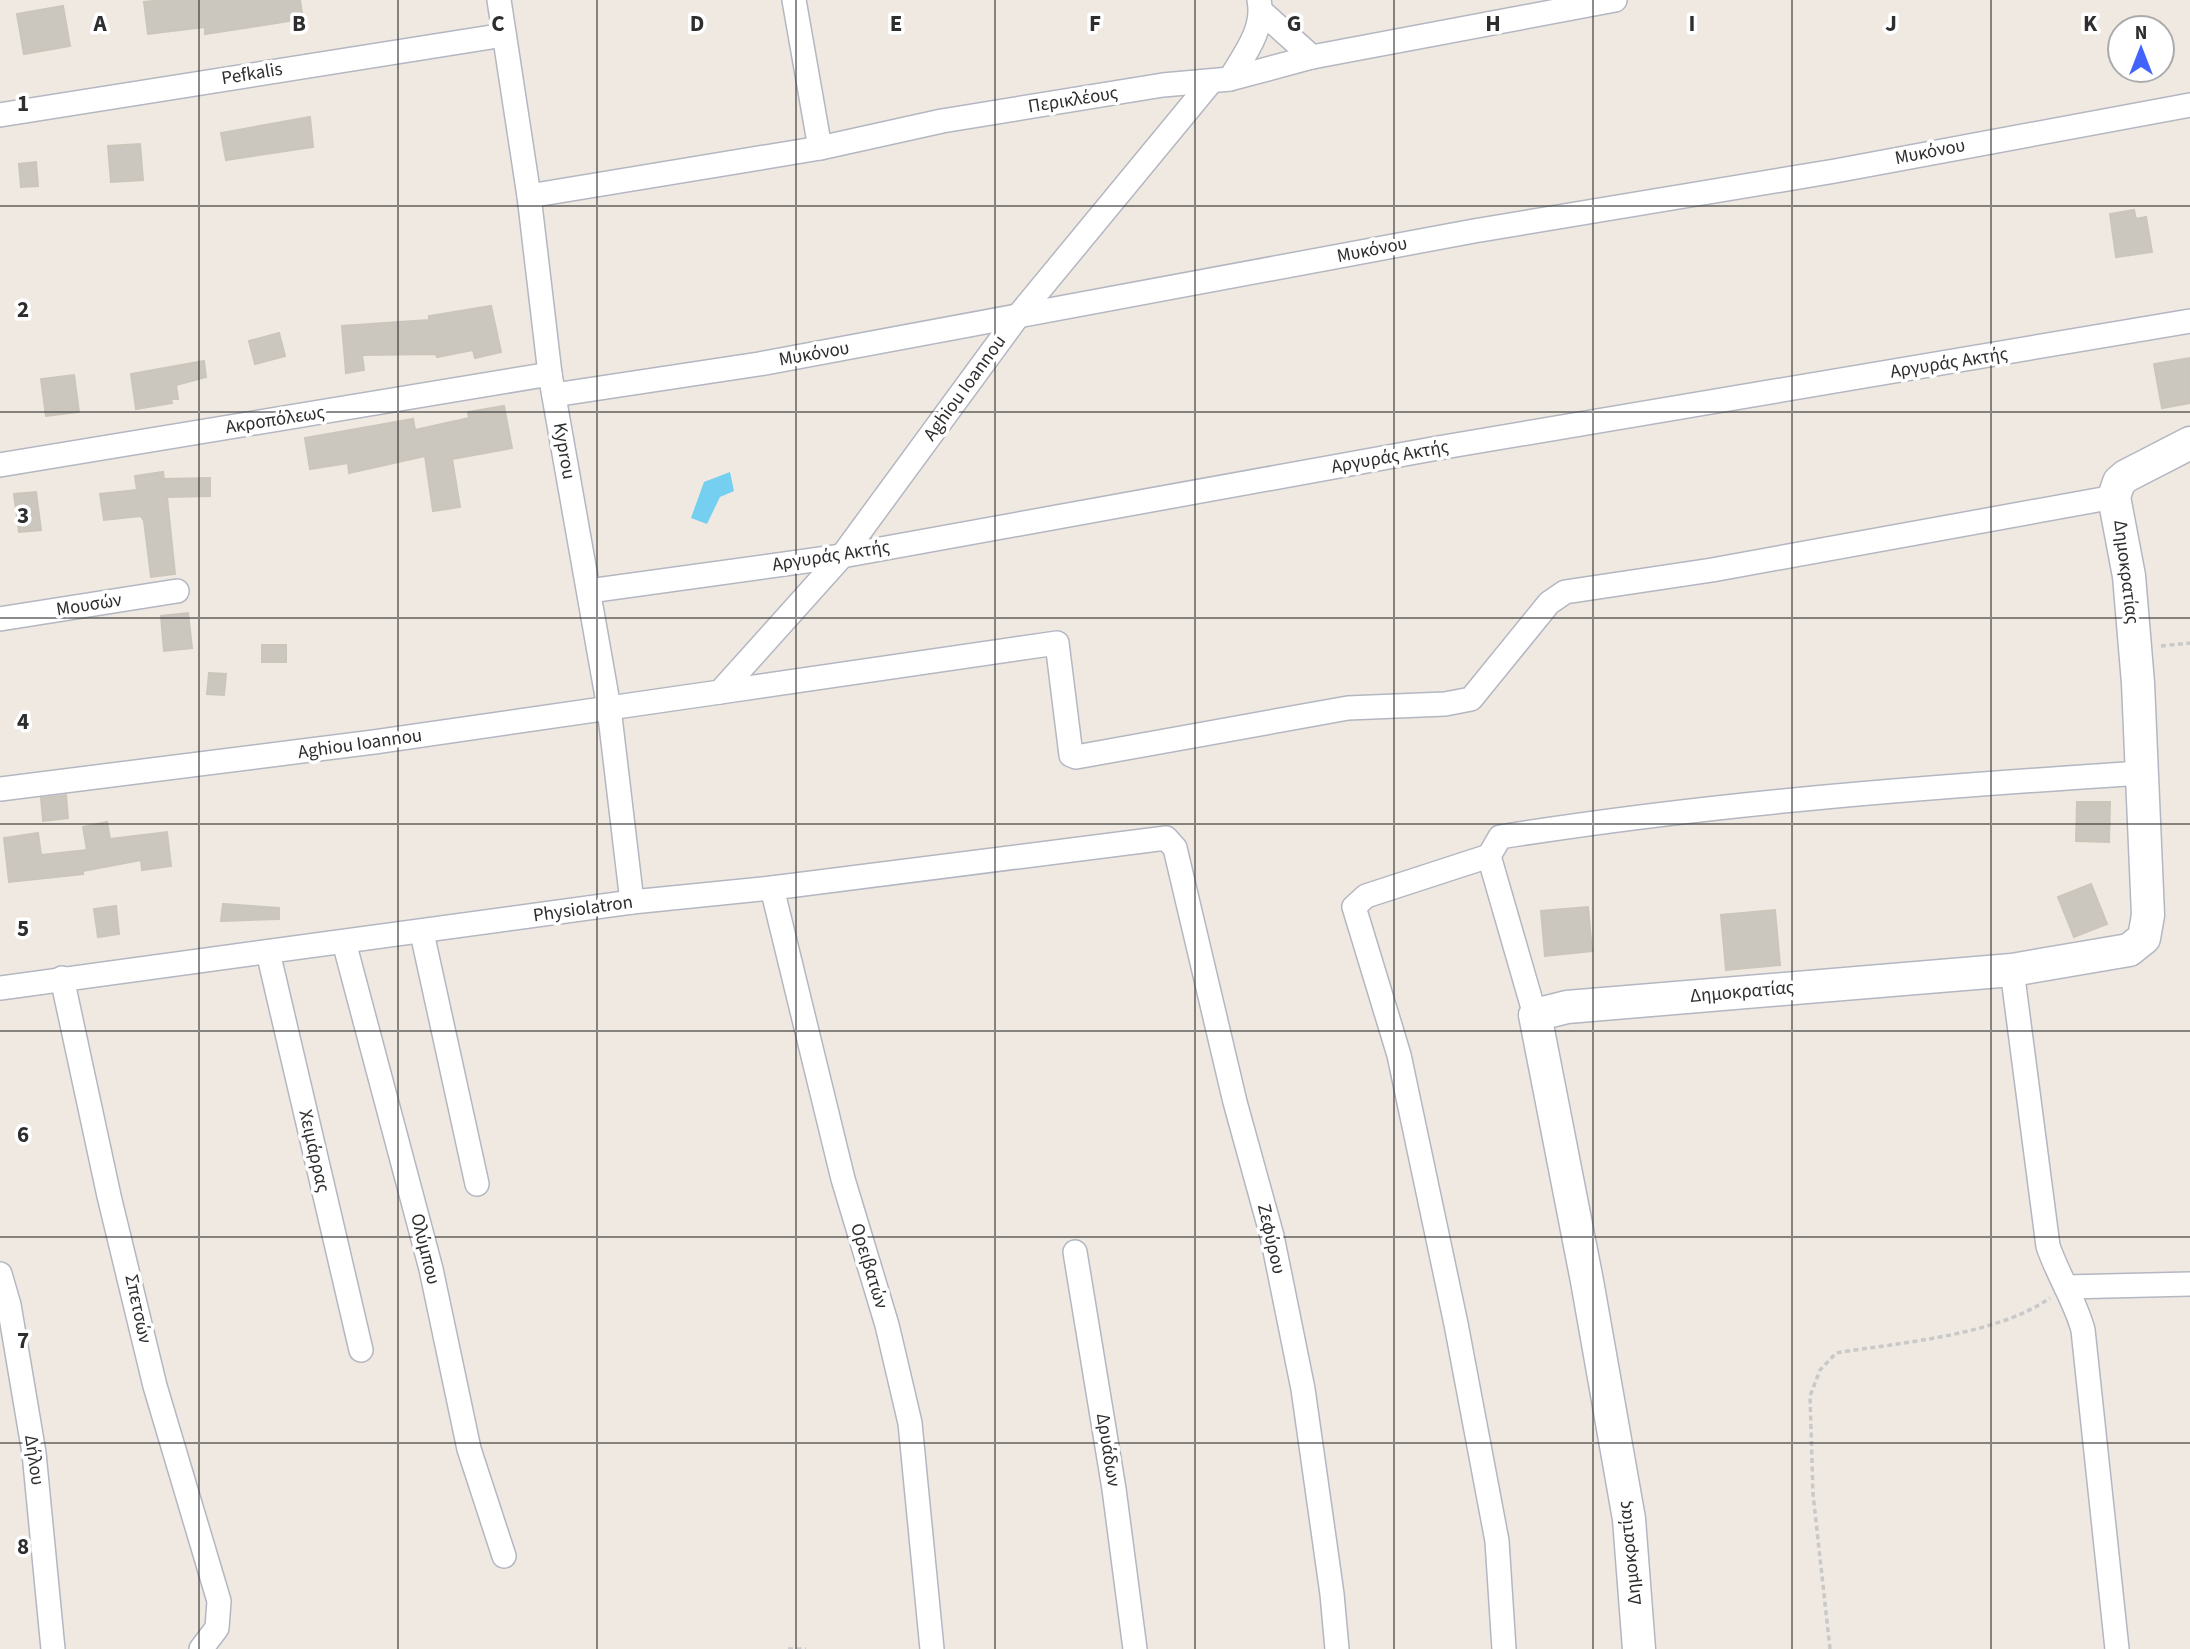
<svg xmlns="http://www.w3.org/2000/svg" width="2190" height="1649" viewBox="0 0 2190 1649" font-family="'Source Sans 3',sans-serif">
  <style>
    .water { fill: #75cff0 }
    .building { fill: #cbc7bf; stroke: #cbc5ba; stroke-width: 2 }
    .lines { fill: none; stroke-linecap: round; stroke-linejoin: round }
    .street-casing { stroke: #b4b7c1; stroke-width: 26 }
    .secondary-casing { stroke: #b4b7c1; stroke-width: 35 }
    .path { stroke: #c9c9c9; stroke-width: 3.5; stroke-dasharray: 5 3.5; stroke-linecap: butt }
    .street { stroke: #fff; stroke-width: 23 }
    .secondary { stroke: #fff; stroke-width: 32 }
    .grid { fill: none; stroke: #2e2e2e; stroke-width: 2; stroke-opacity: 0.55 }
    .labels { text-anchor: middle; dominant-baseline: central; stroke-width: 7; stroke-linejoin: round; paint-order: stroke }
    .street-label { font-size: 19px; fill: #2e2e2e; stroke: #fff }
    .grid-label { font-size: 23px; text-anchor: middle; font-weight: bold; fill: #2e2e2e; stroke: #fff; stroke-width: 7; stroke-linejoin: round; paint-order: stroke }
  </style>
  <rect width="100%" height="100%" fill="#efe9e1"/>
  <!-- water -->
  <path class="water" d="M 730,472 L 734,491 L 720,497 L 707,524 L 691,518 L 704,482 Z"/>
  <!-- building -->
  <g class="building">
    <path d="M 162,0 L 300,0 L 303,19 L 205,34 L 205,27 L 148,34 L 144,2 Z"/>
    <path d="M 63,6 L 70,46 L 24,54 L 17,14 Z"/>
    <path d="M 310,117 L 313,147 L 226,160 L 221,133 Z"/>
    <path d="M 140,144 L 143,180 L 111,182 L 108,146 Z"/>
    <path d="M 36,162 L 38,186 L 21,187 L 19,164 Z"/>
    <path d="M 2134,210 L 2136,219 L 2146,217 L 2152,252 L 2116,257 L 2110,214 Z"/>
    <path d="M 491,306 L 501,352 L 475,358 L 473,350 L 437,357 L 436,354 L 362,355 L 364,370 L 346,373 L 342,326 L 429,320 L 429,316 Z"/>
    <path d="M 279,333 L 285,356 L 255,364 L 249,341 Z"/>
    <path d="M 2190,358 L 2190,403 L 2162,408 L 2154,364 Z"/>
    <path d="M 204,361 L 206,377 L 176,385 L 178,399 L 171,399 L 172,403 L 136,409 L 131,374 Z"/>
    <path d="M 74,375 L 79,412 L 46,416 L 41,379 Z"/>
    <path d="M 504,406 L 512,448 L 452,459 L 460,507 L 433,511 L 425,456 L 349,473 L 348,463 L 310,469 L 305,438 L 413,419 L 415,430 L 469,418 L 468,412 Z"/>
    <path d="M 163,472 L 164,479 L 210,478 L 210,496 L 167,497 L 175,574 L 151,577 L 144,521 L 141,516 L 104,520 L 100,494 L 137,490 L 135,476 Z"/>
    <path d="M 36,492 L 41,530 L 19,532 L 14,494 Z"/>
    <path d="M 188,613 L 192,648 L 164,651 L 161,616 Z"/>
    <rect x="262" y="645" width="24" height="17"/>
    <path d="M 209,673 L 226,674 L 224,695 L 207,694 Z"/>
    <path d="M 66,795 L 68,818 L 43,821 L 41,798 Z"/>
    <path d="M 2077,802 L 2110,802 L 2109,842 L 2076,841 Z"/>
    <path d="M 107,822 L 110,839 L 167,832 L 171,866 L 142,870 L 141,860 L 83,871 L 83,874 L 9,882 L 4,838 L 38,833 L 41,855 L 87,850 L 83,827 Z"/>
    <path d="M 2091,884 L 2107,924 L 2074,937 L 2058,897 Z"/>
    <path d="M 223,904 L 279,908 L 279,919 L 221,921 Z"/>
    <path d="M 116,906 L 119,934 L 98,937 L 94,909 Z"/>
    <path d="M 1588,907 L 1592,951 L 1545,956 L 1541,911 Z"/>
    <path d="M 1775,910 L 1780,965 L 1726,970 L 1721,915 Z"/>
  </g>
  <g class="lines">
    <defs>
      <g id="street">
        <path d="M 499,0 L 529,196 L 550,374 L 609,708 L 632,902"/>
        <path d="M 794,0 L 820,148"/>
        <path d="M 1262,12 L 1312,57"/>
        <path d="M 1230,79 C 1244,55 1265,29 1259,0"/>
        <path d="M 0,115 L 504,35"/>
        <path d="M 529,196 L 820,148 L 942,121 L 1163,85 L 1230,79 L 1312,57 L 1615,0"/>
        <path d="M 554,395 L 759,364 L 1474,231 L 1835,171 L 2190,105"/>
        <path d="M 0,465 L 550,374"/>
        <path d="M 589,591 L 842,556 L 1438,448 L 2190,321"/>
        <path d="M 0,619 L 177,591"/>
        <path d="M 720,692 L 1057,643 L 1071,755 L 1076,757 L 1348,708 L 1445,704 L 1471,699 L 1549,603 L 1565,592 L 1712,570 L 2114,497"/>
        <path d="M 0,789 L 374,742 L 720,692 L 842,556 L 1018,316 L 1210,83"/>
        <path d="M 1489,856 L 1366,896 L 1354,907 L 1399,1055 L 1456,1324 L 1497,1541 L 1504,1649"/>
        <path d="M 772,888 L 843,1179 L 887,1325 L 910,1423 L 932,1649"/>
        <path d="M 422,933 L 477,1184"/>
        <path d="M 344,942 L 431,1269 L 469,1449 L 504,1556"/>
        <path d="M 268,952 L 361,1350"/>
        <path d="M 2012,970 L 2048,1246 C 2058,1276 2075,1300 2083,1330 L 2117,1649"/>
        <path d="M 62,978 L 109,1196 L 155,1386 L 219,1601 L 217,1628 L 201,1649"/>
        <path d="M 0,988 L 632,902 L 772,888 L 1166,838 L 1175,848 L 1235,1102 L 1272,1236 L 1303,1389 L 1332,1594 L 1337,1649"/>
        <path d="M 1535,1015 L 1489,856 L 1500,837 C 1712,803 1927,787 2141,773"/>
        <path d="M 1075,1252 L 1114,1489 L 1135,1649"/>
        <path d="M 0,1274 L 9,1305 L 34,1453 L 53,1649"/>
        <path d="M 2066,1287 L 2190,1284"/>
      </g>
      <path id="secondary" d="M 1639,1649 L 1629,1519 L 1587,1281 L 1535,1015 L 1567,1007 L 2012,970 L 2129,950 L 2144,938 L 2148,915 L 2138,683 L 2129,576 L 2114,497 L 2119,482 L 2126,476 L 2190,443"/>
    </defs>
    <!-- street casing -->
    <use href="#street" class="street-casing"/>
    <!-- secondary casing -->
    <use href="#secondary" class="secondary-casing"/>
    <!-- path -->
    <g class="path">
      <path d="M 2161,646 L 2190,643"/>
      <path d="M 788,1649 L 806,1649"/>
      <path d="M 1830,1649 L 1813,1494 L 1810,1396 L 1820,1370 L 1836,1353 C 1902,1342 1995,1336 2050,1298"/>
    </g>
    <!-- street -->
    <use href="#street" class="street"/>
    <!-- secondary -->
    <use href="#secondary" class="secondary"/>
  </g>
  <!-- grid -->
  <path class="grid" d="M 199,0 L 199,1649M 398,0 L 398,1649M 597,0 L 597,1649M 796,0 L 796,1649M 995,0 L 995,1649M 1195,0 L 1195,1649M 1394,0 L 1394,1649M 1593,0 L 1593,1649M 1792,0 L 1792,1649M 1991,0 L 1991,1649M 0,206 L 2190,206M 0,412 L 2190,412M 0,618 L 2190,618M 0,824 L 2190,824M 0,1031 L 2190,1031M 0,1237 L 2190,1237M 0,1443 L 2190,1443"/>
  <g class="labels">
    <!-- street labels -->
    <g class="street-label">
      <text transform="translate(252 74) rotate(-9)">Pefkalis</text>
      <text transform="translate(1073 100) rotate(-9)">Περικλέους</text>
      <text transform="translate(1930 152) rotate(-11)">Μυκόνου</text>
      <text transform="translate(1372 250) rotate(-11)">Μυκόνου</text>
      <text transform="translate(814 354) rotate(-10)">Μυκόνου</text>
      <text transform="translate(1949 363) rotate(-9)">Αργυράς Ακτής</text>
      <text transform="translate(965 388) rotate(-54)">Aghiou Ioannou</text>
      <text transform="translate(275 420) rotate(-9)">Ακροπόλεως</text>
      <text transform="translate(564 451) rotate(80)">Kyprou</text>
      <text transform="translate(1390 457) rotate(-10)">Αργυράς Ακτής</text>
      <text transform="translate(831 556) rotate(-9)">Αργυράς Ακτής</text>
      <text transform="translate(2126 572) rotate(83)">Δημοκρατίας</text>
      <text transform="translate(89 605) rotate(-9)">Μουσών</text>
      <text transform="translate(360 744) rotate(-8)">Aghiou Ioannou</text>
      <text transform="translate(583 909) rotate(-8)">Physiolatron</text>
      <text transform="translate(1742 992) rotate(-5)">Δημοκρατίας</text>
      <text transform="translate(314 1151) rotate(77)">Χειμάρρας</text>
      <text transform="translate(1271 1239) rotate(77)">Ζεφύρου</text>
      <text transform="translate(425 1249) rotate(76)">Ολύμπου</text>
      <text transform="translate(869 1266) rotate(73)">Ορειβατών</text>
      <text transform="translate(138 1309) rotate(78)">Σπετσών</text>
      <text transform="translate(1108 1450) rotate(81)">Δρυάδων</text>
      <text transform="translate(34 1460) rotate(82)">Δήλου</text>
      <text transform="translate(1630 1553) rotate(-96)">Δημοκρατίας</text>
    </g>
  </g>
  <g class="grid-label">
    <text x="100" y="31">A</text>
    <text x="299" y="31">B</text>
    <text x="498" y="31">C</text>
    <text x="697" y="31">D</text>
    <text x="896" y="31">E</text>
    <text x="1095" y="31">F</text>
    <text x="1294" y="31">G</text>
    <text x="1493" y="31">H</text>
    <text x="1692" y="31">I</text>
    <text x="1891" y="31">J</text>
    <text x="2090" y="31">K</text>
    <text x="23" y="111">1</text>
    <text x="23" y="317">2</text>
    <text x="23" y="523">3</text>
    <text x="23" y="729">4</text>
    <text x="23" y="936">5</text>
    <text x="23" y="1142">6</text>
    <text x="23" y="1348">7</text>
    <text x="23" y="1554">8</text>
  </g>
  <!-- north arrow -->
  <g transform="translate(2141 49)"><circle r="33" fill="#ffffff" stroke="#ababab" stroke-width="2"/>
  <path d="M0-5L12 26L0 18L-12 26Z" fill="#4264fb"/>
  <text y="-10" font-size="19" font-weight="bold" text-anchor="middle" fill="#2e2e2e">N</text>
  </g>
</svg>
